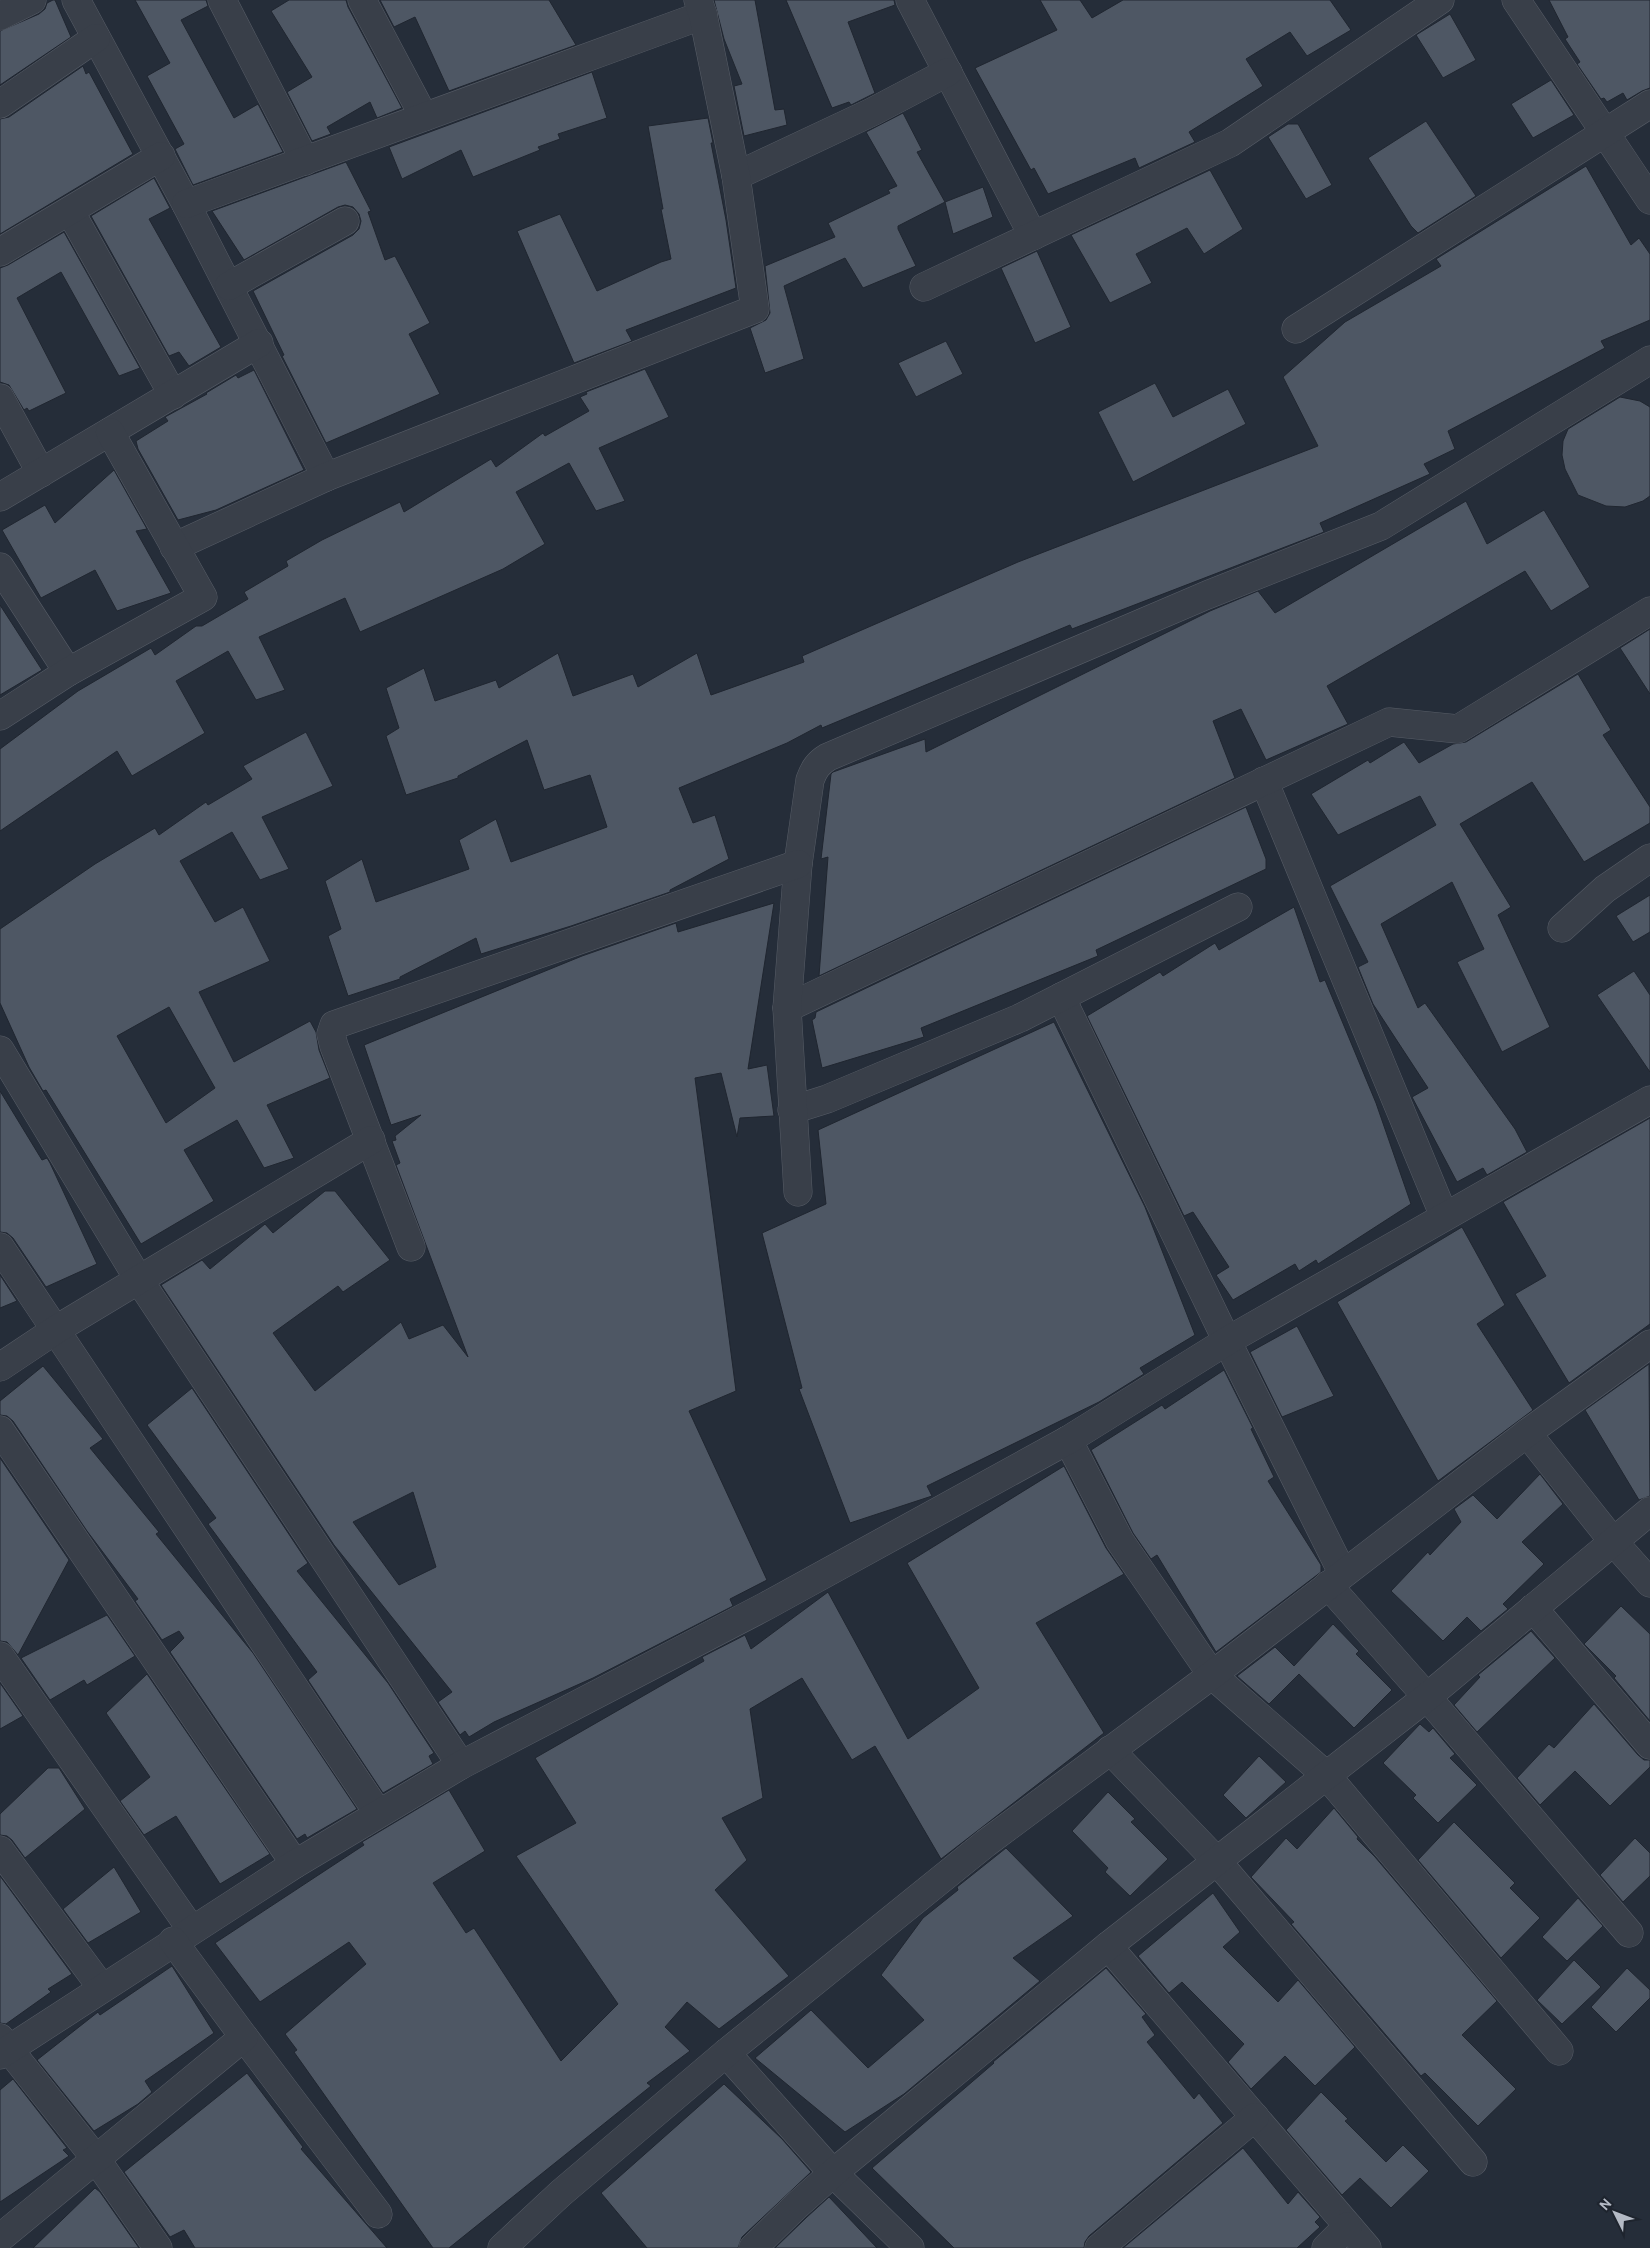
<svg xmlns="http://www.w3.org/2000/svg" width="1650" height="2248" viewBox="0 0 1650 2248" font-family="Cabin,sans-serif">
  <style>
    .building { fill: #4e5764; stroke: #202630; fill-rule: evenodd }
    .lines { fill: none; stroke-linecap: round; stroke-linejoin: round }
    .street-casing { stroke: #575d67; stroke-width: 29 }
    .street { stroke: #393f49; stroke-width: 28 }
  </style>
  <rect width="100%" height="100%" fill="#252d39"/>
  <!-- building -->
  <g class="building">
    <path d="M 53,0 L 55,0 L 71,37 L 0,85 L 0,31 L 39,14 L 45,9 L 47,3 Z"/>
    <path d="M 135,0 L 206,0 L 208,6 L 181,20 L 234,118 L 258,104 L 283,152 L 193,185 L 175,149 L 184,144 L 147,76 L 170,63 Z"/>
    <path d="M 289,0 L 346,0 L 348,7 L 402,108 L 377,118 L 370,102 L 327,127 L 331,134 L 312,141 L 287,92 L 312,77 L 271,11 Z"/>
    <path d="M 380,0 L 549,0 L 576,45 L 449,91 L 415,17 L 394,27 Z"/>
    <path d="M 714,0 L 755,0 L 775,110 L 784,109 L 787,125 L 744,136 L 734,86 L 742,84 L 724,39 Z"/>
    <path d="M 786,0 L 894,0 L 895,5 L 848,22 L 875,93 L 851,105 L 849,102 L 832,108 Z"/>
    <path d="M 1040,0 L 1080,0 L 1092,18 L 1123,0 L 1330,0 L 1351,30 L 1307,56 L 1290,32 L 1246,59 L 1263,86 L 1189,132 L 1195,142 L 1139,168 L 1135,158 L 1048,194 L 1034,168 L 1031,170 L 975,68 L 1057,30 Z"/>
    <path d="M 1549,0 L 1650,0 L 1650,88 L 1642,91 L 1627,100 L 1623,93 L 1607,102 L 1604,98 L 1601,99 L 1577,64 L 1580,62 L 1565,39 L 1568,37 Z"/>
    <path d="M 1450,14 L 1476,60 L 1443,78 L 1416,35 Z"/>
    <path d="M 83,66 L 86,74 L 89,72 L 133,154 L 0,234 L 0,119 L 9,117 Z"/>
    <path d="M 592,72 L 607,118 L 558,134 L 560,139 L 538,147 L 540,150 L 473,177 L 461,150 L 402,179 L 389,147 Z"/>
    <path d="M 1551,80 L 1574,115 L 1533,138 L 1511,104 Z"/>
    <path d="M 903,113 L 922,150 L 917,152 L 945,202 L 898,226 L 898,229 L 916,266 L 863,288 L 845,258 L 784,286 L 804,359 L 765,373 L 750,328 L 766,320 L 770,313 L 765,266 L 835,237 L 828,223 L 890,193 L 888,190 L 897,186 L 866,132 Z"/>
    <path d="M 708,118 L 713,143 L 711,143 L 726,220 L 736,288 L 626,330 L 632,341 L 574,363 L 517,231 L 560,214 L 597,291 L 661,262 L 671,259 L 661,209 L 663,209 L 648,126 Z"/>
    <path d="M 1426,121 L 1476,196 L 1418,233 L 1411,226 L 1368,158 Z"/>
    <path d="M 1288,124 L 1298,124 L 1332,185 L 1306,199 L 1268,137 Z"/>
    <path d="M 346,162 L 371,211 L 368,212 L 385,260 L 395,256 L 430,323 L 409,334 L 440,394 L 326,443 L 282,356 L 284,355 L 253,291 L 353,235 L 359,229 L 361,221 L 359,214 L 353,207 L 345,205 L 338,207 L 244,260 L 212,211 Z"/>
    <path d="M 1586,166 L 1631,245 L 1639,238 L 1650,254 L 1650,320 L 1601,341 L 1605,348 L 1448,431 L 1455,449 L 1424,464 L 1430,474 L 1320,523 L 1324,532 L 1072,629 L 1070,625 L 822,728 L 821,725 L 787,743 L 679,788 L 693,823 L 715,815 L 729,859 L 670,890 L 670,892 L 571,926 L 481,954 L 476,938 L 400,977 L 400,979 L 348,996 L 328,936 L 341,929 L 325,881 L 362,859 L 376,902 L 469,869 L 459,840 L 496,819 L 511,862 L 607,827 L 590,775 L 544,790 L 527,740 L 458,776 L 458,778 L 406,795 L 386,736 L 399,728 L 386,688 L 424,668 L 435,701 L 496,680 L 499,688 L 558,653 L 573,696 L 633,674 L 638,687 L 697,653 L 711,695 L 804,662 L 802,656 L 1018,562 L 1318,446 L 1283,377 L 1345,322 L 1441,266 L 1436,259 Z"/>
    <path d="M 1210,170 L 1243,229 L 1204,254 L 1187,228 L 1136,254 L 1152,283 L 1110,303 L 1071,235 Z"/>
    <path d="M 154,178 L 170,208 L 149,219 L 221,347 L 189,366 L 179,352 L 169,356 L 91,216 Z"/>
    <path d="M 983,187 L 993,217 L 953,234 L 945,202 Z"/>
    <path d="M 64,232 L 140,368 L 119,376 L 61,272 L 17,298 L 66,393 L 29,411 L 27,408 L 24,410 L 9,385 L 0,382 L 0,268 L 8,265 Z"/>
    <path d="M 1037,251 L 1071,327 L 1035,343 L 1001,268 Z"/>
    <path d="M 946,341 L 963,374 L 916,397 L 898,363 Z"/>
    <path d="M 645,369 L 669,417 L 599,448 L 625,501 L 596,511 L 569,463 L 516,492 L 545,544 L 503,569 L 360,632 L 345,598 L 259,637 L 285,690 L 256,700 L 228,651 L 176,681 L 205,733 L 132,776 L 117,751 L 0,831 L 0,749 L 78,691 L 151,648 L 155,655 L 196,626 L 202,626 L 248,599 L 244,592 L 288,566 L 286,561 L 322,540 L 400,502 L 404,512 L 491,459 L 496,467 L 543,433 L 545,436 L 589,411 L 580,397 L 587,394 L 586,392 Z"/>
    <path d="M 254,370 L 304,470 L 216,510 L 178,520 L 138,449 L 136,441 L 168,421 L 165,417 L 207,394 L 206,393 L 236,375 L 238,378 Z"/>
    <path d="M 1155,383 L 1173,417 L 1228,389 L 1246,424 L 1133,482 L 1098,412 Z"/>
    <path d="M 1620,397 L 1640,401 L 1650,407 L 1650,496 L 1643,501 L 1625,507 L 1606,506 L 1578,495 L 1565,469 L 1562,455 L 1563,441 L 1568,429 Z"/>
    <path d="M 114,470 L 147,529 L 136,531 L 171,593 L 117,611 L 95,570 L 41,598 L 2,530 L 45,505 L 55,523 Z"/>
    <path d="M 1466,501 L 1487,544 L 1544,510 L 1590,587 L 1551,611 L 1525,571 L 1327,686 L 1348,724 L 1266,760 L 1241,709 L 1213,721 L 1235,778 L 819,976 L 828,857 L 821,859 L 831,774 L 833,772 L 925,739 L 926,752 L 1210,611 L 1258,591 L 1275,613 Z"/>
    <path d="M 0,605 L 42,670 L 0,695 Z"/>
    <path d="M 1650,629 L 1650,694 L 1620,648 Z"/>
    <path d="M 1578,674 L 1611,730 L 1603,735 L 1650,807 L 1650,823 L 1584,862 L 1532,782 L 1460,824 L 1511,907 L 1498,915 L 1550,1027 L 1502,1052 L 1457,962 L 1484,949 L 1452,882 L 1381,924 L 1418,1008 L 1425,1003 L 1515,1129 L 1527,1152 L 1487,1175 L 1483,1168 L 1457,1182 L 1412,1097 L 1428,1088 L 1373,1004 L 1358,967 L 1368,962 L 1330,886 L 1436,825 L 1420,796 L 1338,835 L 1311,794 L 1368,760 L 1370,763 L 1404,742 L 1419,763 L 1453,744 L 1466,742 Z"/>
    <path d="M 306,732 L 333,786 L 262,817 L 289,869 L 260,880 L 232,832 L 180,861 L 215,922 L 243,907 L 270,961 L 199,992 L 234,1062 L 310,1021 L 316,1032 L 319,1050 L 330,1078 L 267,1105 L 294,1158 L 264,1168 L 237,1120 L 184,1150 L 214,1201 L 141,1244 L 46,1090 L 43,1091 L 29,1067 L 0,1003 L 0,929 L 95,864 L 155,828 L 159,835 L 206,802 L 208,805 L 252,779 L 243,766 ZM 169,1007 L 215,1088 L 166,1123 L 117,1036 Z"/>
    <path d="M 1246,807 L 1266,859 L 1266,869 L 1096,950 L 1098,956 L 921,1028 L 924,1037 L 822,1068 L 812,1020 L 815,1018 L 816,1012 Z"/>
    <path d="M 1650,895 L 1650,932 L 1633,942 L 1616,916 Z"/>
    <path d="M 774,903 L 748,1069 L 767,1065 L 774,1116 L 740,1118 L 737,1137 L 721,1073 L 695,1078 L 736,1391 L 689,1411 L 767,1580 L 730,1599 L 733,1606 L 593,1678 L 494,1722 L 469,1737 L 465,1731 L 460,1735 L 438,1702 L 452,1692 L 334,1545 L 161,1285 L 202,1260 L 210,1269 L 265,1224 L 273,1233 L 325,1191 L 335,1191 L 390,1260 L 343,1292 L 338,1286 L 273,1333 L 315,1391 L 401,1322 L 409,1339 L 443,1325 L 468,1357 L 396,1165 L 400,1163 L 392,1141 L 396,1140 L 395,1136 L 421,1115 L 391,1125 L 364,1045 L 582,956 L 676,923 L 678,932 ZM 413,1492 L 436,1567 L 399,1585 L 353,1522 Z"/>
    <path d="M 1294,907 L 1320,982 L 1325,980 L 1376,1103 L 1411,1204 L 1318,1264 L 1316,1260 L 1299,1271 L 1295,1264 L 1233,1300 L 1216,1275 L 1229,1267 L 1193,1212 L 1184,1216 L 1087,1016 L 1160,972 L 1163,976 L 1215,943 L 1219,950 Z"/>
    <path d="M 1634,971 L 1650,995 L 1650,1072 L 1597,995 Z"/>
    <path d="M 1054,1022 L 1145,1207 L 1195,1335 L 1140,1368 L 1144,1374 L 1099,1402 L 927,1486 L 932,1496 L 850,1523 L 799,1389 L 802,1388 L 762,1233 L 826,1204 L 818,1130 Z"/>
    <path d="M 0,1091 L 42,1160 L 47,1158 L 50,1163 L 97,1264 L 46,1287 L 13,1238 L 7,1233 L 0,1232 Z"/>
    <path d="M 1650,1118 L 1650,1324 L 1569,1383 L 1515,1294 L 1546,1276 L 1503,1202 Z"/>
    <path d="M 1462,1227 L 1505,1305 L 1477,1324 L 1533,1410 L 1438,1481 L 1337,1302 Z"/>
    <path d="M 0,1275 L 17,1301 L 0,1308 Z"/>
    <path d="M 1297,1326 L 1334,1396 L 1282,1417 L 1250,1352 Z"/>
    <path d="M 1649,1364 L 1650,1496 L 1639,1500 L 1585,1410 Z"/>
    <path d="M 43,1366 L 103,1439 L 90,1448 L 159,1532 L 156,1534 L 253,1653 L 357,1809 L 307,1838 L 305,1834 L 297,1839 L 170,1652 L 184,1638 L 179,1631 L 162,1640 L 135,1601 L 138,1599 L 87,1531 L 13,1421 L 7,1416 L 0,1415 L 0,1401 Z"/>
    <path d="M 1224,1370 L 1253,1428 L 1251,1429 L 1274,1477 L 1268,1481 L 1321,1565 L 1321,1572 L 1216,1652 L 1157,1555 L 1151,1559 L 1133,1533 L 1091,1450 L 1162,1405 L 1165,1409 Z"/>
    <path d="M 192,1388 L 308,1563 L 297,1571 L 388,1683 L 434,1753 L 429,1756 L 433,1764 L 383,1793 L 308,1680 L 317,1672 L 208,1524 L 216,1518 L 147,1425 Z"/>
    <path d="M 0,1458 L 69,1560 L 18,1655 L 7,1642 L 0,1641 Z"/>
    <path d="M 1064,1466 L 1106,1548 L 1124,1574 L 1036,1623 L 1104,1733 L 941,1859 L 875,1746 L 852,1760 L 802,1678 L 750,1709 L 763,1798 L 722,1818 L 747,1860 L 715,1890 L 789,1976 L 719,2029 L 687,2002 L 665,2027 L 690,2051 L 647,2083 L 651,2086 L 449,2248 L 433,2248 L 294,2052 L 297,2050 L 285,2034 L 366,1964 L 349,1942 L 260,2002 L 215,1943 L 364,1845 L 362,1842 L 449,1790 L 485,1851 L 433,1883 L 466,1933 L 474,1928 L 561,2061 L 618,2004 L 516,1856 L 576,1823 L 535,1758 L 704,1661 L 702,1657 L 745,1635 L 751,1649 L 828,1592 L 908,1739 L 979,1688 L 907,1563 Z"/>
    <path d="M 1540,1474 L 1563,1504 L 1522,1542 L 1544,1564 L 1503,1604 L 1508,1609 L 1481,1631 L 1467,1617 L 1443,1641 L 1391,1591 L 1428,1552 L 1430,1555 L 1461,1522 L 1454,1509 L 1473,1495 L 1497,1519 Z"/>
    <path d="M 1621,1606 L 1650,1634 L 1650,1721 L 1614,1678 L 1616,1676 L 1584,1644 Z"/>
    <path d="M 107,1615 L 135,1656 L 87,1685 L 84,1680 L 50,1700 L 21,1658 Z"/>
    <path d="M 1333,1624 L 1359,1651 L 1356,1654 L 1392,1690 L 1354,1728 L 1299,1674 L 1269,1704 L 1237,1676 L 1275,1647 L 1294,1666 Z"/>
    <path d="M 1531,1631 L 1555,1658 L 1477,1732 L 1454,1705 L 1480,1677 L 1478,1675 Z"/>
    <path d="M 147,1674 L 270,1854 L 220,1884 L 176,1816 L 144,1835 L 120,1801 L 150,1777 L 106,1713 Z"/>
    <path d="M 0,1683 L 23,1716 L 0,1729 Z"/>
    <path d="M 1594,1704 L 1638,1755 L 1644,1760 L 1650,1760 L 1650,1767 L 1610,1806 L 1575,1771 L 1540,1805 L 1517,1778 L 1549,1744 L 1554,1748 Z"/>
    <path d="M 1420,1724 L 1429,1732 L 1433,1728 L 1455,1754 L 1450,1758 L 1477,1785 L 1438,1823 L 1413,1798 L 1416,1795 L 1383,1763 Z"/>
    <path d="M 1259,1756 L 1286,1782 L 1246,1818 L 1223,1795 Z"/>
    <path d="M 48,1768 L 59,1768 L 85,1809 L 25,1858 L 12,1840 L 7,1836 L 0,1835 L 0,1814 Z"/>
    <path d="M 1108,1792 L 1135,1819 L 1131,1822 L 1168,1859 L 1130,1896 L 1105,1872 L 1108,1868 L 1072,1831 Z"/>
    <path d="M 1334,1808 L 1358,1837 L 1357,1839 L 1375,1857 L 1497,2001 L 1462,2035 L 1516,2089 L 1478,2126 L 1425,2073 L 1421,2076 L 1291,1924 L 1294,1922 L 1251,1877 L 1286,1838 L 1297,1849 Z"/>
    <path d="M 1454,1822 L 1515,1883 L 1510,1888 L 1540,1918 L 1501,1958 L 1418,1860 Z"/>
    <path d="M 1635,1838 L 1650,1853 L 1650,1876 L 1623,1902 L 1600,1875 Z"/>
    <path d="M 1006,1848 L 1073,1916 L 1013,1958 L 1040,1981 L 904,2094 L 845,2132 L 755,2058 L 811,2010 L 868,2068 L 924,2020 L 881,1975 L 923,1918 L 958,1890 L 957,1887 Z"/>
    <path d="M 114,1867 L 141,1912 L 88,1943 L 63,1909 Z"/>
    <path d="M 0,1876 L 72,1974 L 48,1989 L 51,1992 L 6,2024 L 0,2023 Z"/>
    <path d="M 1213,1893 L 1240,1932 L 1223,1947 L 1278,2002 L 1298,1980 L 1355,2047 L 1315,2086 L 1285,2056 L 1251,2089 L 1228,2062 L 1244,2044 L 1182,1982 L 1169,1993 L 1138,1956 Z"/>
    <path d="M 1578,1898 L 1603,1926 L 1567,1961 L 1542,1937 Z"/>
    <path d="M 1574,1960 L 1601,1987 L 1562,2024 L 1537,2000 Z"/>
    <path d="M 172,1966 L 214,2033 L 145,2081 L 152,2092 L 138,2104 L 94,2131 L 37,2060 L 98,2012 L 100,2015 Z"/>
    <path d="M 1106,1968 L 1146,2014 L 1142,2017 L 1155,2035 L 1147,2042 L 1194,2099 L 1199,2093 L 1223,2123 L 1089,2236 L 1085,2242 L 1084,2248 L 954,2248 L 872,2168 L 994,2063 L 993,2062 Z"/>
    <path d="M 1627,1968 L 1650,1990 L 1650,1998 L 1616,2032 L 1591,2007 Z"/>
    <path d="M 247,2073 L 303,2147 L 301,2149 L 387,2248 L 195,2248 L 184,2230 L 170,2237 L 124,2172 Z"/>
    <path d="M 13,2079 L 67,2148 L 63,2150 L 69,2156 L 0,2202 L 0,2090 Z"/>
    <path d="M 724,2084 L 782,2139 L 811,2172 L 742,2237 L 738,2248 L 647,2248 L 601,2193 Z"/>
    <path d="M 1321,2092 L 1348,2119 L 1345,2121 L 1386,2162 L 1403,2145 L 1429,2171 L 1391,2208 L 1360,2178 L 1342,2195 L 1286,2130 Z"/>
    <path d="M 1243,2148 L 1288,2204 L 1298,2192 L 1320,2217 L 1315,2222 L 1320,2227 L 1297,2248 L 1123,2248 Z"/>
    <path d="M 95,2188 L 100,2192 L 139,2248 L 33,2248 Z"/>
    <path d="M 829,2197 L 877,2248 L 775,2248 L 807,2217 Z"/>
  </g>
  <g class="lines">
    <defs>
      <g id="street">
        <path d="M 76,0 L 186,204 L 326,477"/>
        <path d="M 222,0 L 305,161"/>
        <path d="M 362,0 L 424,117"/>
        <path d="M 910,0 L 1033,236"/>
        <path d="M 1516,0 L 1650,200"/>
        <path d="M 0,16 L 32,0"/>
        <path d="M 0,104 L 96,38"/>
        <path d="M 736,176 L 872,112 L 948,72"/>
        <path d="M 186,204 L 703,15"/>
        <path d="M 70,211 L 173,395"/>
        <path d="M 0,252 L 161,156"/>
        <path d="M 229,286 L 345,221"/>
        <path d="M 924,287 L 1230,143 L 1440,0"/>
        <path d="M 1296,329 L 1650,104"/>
        <path d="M 0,398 L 41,473"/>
        <path d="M 0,497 L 259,343"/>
        <path d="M 174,547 L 326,477 L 755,309 L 736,176 L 703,15 L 698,0"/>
        <path d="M 0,567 L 68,672"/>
        <path d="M 0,716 L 68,672 L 203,597 L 110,432"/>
        <path d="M 1264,781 L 1444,1216"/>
        <path d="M 1562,928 L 1605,889 L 1650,858"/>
        <path d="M 1061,997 L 1227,1341 L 1343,1574"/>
        <path d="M 787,1008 L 1389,722 L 1458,729 L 1650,611"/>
        <path d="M 0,1050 L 139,1280 L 461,1765"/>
        <path d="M 792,1110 L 827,1099 L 1020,1018 L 1238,907"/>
        <path d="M 798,1192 L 787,1008 L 798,864 L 810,780 C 814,769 818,763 828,757 L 1207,595 L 1381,526 L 1650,360"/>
        <path d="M 0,1247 L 378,1813"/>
        <path d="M 411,1247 L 334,1046 L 331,1034 L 334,1025 L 798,864"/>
        <path d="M 0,1367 L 57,1329 L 371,1140"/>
        <path d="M 0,1430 L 295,1864"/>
        <path d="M 1527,1433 L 1612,1540 L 1650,1583"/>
        <path d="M 1068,1440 L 1120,1541 L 1212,1675 L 1327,1776 L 1559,2051"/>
        <path d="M 1328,1585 L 1427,1697 L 1629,1933"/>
        <path d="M 1533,1608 L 1650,1745"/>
        <path d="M 0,1656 L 191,1929"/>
        <path d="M 1110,1750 L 1216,1860 L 1473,2162"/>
        <path d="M 0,1850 L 102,1988"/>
        <path d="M 1108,1946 L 1367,2248"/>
        <path d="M 244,2037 L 378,2214"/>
        <path d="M 0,2038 L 96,2159 L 158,2248"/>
        <path d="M 726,2053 L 833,2173 L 910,2248"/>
        <path d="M 0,2055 L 295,1864 L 461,1765 L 766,1606 L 1068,1440 L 1227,1341 L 1650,1100"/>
        <path d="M 0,2238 L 244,2037 L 173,1941"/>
        <path d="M 502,2248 L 561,2193 L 726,2053 L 986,1843 L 1212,1675 L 1527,1433 L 1650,1344"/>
        <path d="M 753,2248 L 796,2206 L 833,2173 L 1108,1946 L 1427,1697 L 1650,1511"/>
        <path d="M 1099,2248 L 1255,2117"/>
        <path d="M 1326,2248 L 1348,2226"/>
      </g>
    </defs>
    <!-- street casing -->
    <use href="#street" class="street-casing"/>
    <!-- street -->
    <use href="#street" class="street"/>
  </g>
  <!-- north arrow -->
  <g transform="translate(1615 2213) rotate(312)" stroke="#1e242e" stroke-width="4" paint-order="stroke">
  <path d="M0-4L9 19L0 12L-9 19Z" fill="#b4bac5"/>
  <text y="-8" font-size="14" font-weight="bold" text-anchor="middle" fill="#b4bac5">N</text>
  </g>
</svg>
